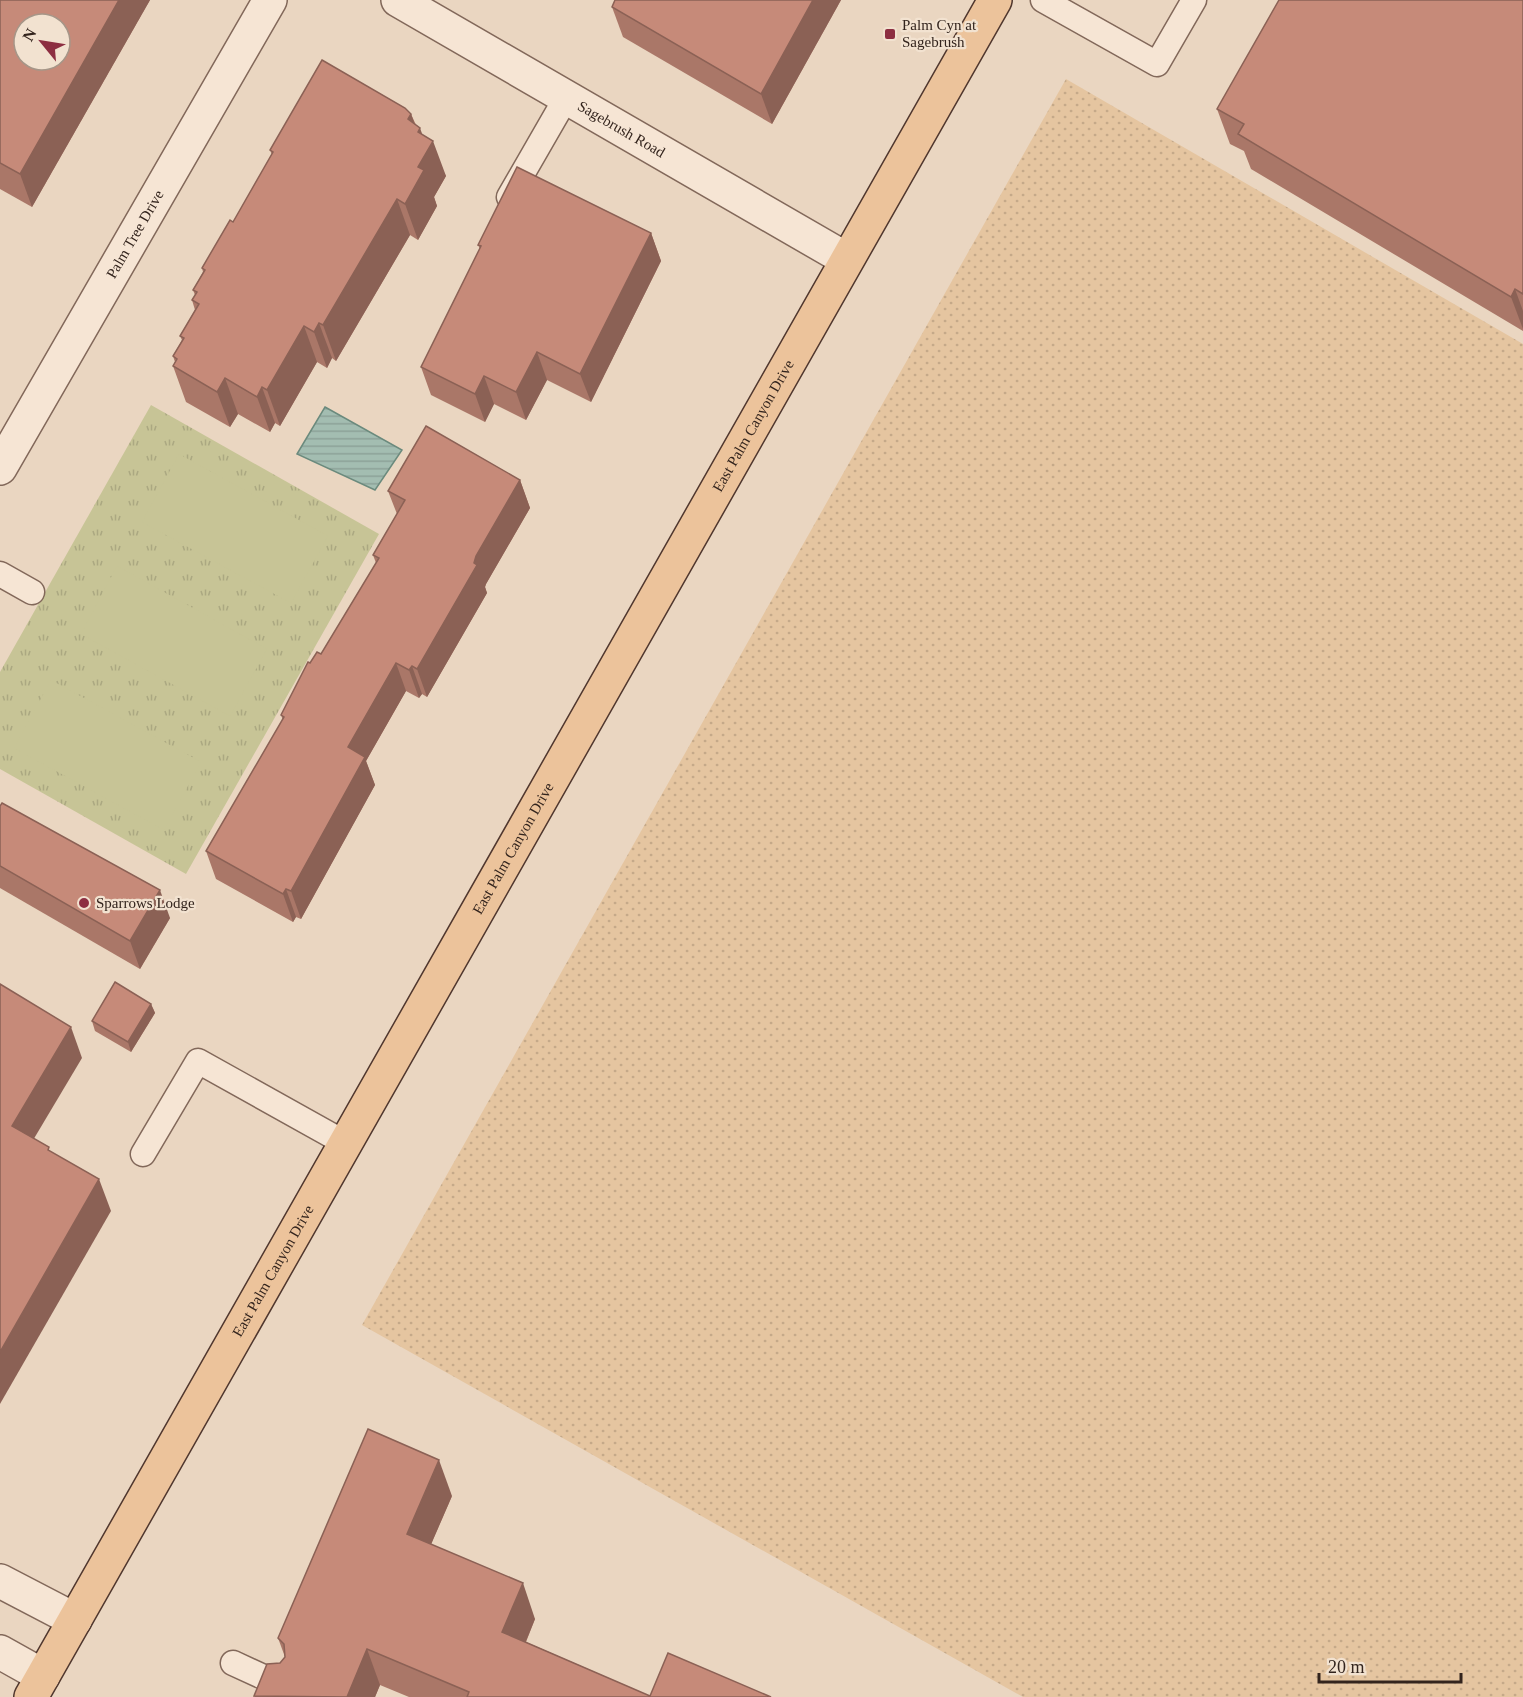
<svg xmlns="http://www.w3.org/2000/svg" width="1523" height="1697" viewBox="0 0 1523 1697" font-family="Georgia,serif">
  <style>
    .sand { fill: url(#sand-dots) }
    .park { fill: url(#park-tufts) }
    .pitch { fill: #c7c496 }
    .water { fill: url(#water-rules); stroke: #6b8a7d; stroke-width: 1.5 }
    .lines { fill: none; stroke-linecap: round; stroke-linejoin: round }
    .lane-casing { stroke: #82685a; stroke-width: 27 }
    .street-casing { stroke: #82685a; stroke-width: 36 }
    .primary-casing { stroke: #50372e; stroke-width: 36 }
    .lane { stroke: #f6e5d4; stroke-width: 24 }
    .street { stroke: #f6e5d4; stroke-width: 33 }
    .primary { stroke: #ecc39b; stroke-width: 33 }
    .wall { fill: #aa7768 }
    .shaded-wall { fill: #8b6155 }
    .building { fill: #c68a79; stroke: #8b6155; stroke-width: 1.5; fill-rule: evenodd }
    .poi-dot { fill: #8d2e41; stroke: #f2e2d0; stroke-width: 2 }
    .labels { text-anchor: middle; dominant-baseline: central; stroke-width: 4.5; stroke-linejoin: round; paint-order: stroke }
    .poi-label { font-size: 15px; fill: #33241d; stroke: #f2e2d0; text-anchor: start }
    .street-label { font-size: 15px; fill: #33241d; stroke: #f2e2d0 }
  </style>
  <defs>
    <pattern id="sand-dots" width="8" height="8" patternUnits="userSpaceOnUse" patternTransform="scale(1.5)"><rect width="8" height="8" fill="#e5c5a0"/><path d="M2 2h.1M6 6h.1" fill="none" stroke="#c5a989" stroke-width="1.8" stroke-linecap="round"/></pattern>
    <pattern id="park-tufts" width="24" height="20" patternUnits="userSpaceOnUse" patternTransform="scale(1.5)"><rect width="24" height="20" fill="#c7c496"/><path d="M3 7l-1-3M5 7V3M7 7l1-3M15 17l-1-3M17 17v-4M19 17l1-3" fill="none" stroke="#aba881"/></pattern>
    <pattern id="water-rules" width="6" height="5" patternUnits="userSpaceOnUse" patternTransform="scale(1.5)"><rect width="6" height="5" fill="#a3bdb1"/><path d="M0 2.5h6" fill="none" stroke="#8da298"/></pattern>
  </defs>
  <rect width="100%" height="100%" fill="#ead6c1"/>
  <!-- sand -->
  <path class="sand" d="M 1066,79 L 1523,344 L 1523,1697 L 1023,1697 L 362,1325 Z"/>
  <!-- park -->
  <path class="park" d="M 151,405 L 379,534 L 186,874 L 0,769 L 0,672 Z"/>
  <!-- pitch -->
  <g class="pitch">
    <path d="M 179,454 L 328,536 L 291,603 L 142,522 Z"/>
    <path d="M 117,566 L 267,649 L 230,716 L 81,634 Z"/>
    <path d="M 51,680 L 201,762 L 164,830 L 14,748 Z"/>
  </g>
  <!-- water -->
  <path class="water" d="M 325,407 L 402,450 L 375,490 L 297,454 Z"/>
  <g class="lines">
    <defs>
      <g id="lane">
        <path d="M 1043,0 L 1157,64 L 1194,0"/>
        <path d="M 509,197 L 566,98"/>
        <path d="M 0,574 L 32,592"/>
        <path d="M 143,1154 L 198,1061 L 345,1143"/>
        <path d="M 233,1663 L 285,1687"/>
      </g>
      <g id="street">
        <path id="s1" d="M 398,0 L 846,259"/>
        <path id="s2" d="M 0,468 L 270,0"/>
        <path d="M 0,1581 L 75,1620"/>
        <path d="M 0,1652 L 43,1676"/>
      </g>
      <g id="primary">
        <path id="s3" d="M 31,1697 L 995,0"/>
      </g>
    </defs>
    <!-- lane casing -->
    <use href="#lane" class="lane-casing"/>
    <!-- street casing -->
    <use href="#street" class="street-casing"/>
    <!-- primary casing -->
    <use href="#primary" class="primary-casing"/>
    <!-- lane -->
    <use href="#lane" class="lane"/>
    <!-- street -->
    <use href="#street" class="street"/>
    <!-- primary -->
    <use href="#primary" class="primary"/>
  </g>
  <!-- wall -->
  <g class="wall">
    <path d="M 0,0 L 150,0 L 32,207 L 0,189 Z"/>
    <path d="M 615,0 L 841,0 L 772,124 L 623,37 L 612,7 Z"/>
    <path d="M 1523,0 L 1523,331 L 1251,169 L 1244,151 L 1230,144 L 1217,109 Z"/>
    <path d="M 411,114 L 416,125 L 422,134 L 446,176 L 434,197 L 437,206 L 418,240 L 410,235 L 336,361 L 332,358 L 327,368 L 317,362 L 280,426 L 275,423 L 270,432 L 238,414 L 230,427 L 186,402 L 173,366 L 175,362 L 173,356 L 182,340 L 180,336 L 195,310 L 192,300 L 195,295 L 193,290 L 203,272 L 202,268 L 233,222 L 272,155 L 270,150 Z"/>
    <path d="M 651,233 L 661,261 L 591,402 L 547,380 L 526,420 L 494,404 L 485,422 L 431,395 L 421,367 L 480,249 L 478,245 Z"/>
    <path d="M 520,480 L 530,508 L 486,584 L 485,587 L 487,593 L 427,697 L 422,694 L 419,698 L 406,691 L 366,761 L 375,785 L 301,919 L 296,917 L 293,922 L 216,879 L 206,851 L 283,720 L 281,715 L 310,663 L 321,654 L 376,563 L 373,555 L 397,514 L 388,491 Z"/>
    <path d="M 0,806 L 170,918 L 140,969 L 0,888 Z"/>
    <path d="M 151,1004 L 155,1013 L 131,1052 L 95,1031 L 92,1021 Z"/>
    <path d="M 452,1496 L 431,1544 L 535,1619 L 526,1642 L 650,1696 L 771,1697 L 409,1697 L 380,1685 L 375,1697 L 254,1697 L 285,1657 L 278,1638 Z"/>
  </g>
  <!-- shaded-wall -->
  <g class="shaded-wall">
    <path d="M 119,0 L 150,0 L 32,207 L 20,174 Z"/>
    <path d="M 813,0 L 841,0 L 772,124 L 761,94 Z"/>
    <path d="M 411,114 L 424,149 L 408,119 Z"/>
    <path d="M 420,128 L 428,150 L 433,141 L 446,176 L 434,197 L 437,206 L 418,240 L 405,204 L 418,167 L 418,132 Z"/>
    <path d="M 397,199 L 410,235 L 336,361 L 323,325 Z"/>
    <path d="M 651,233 L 661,261 L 591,402 L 580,374 Z"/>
    <path d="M 1515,289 L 1523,311 L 1523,329 L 1511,297 Z"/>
    <path d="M 319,323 L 332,358 L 327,368 L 314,332 Z"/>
    <path d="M 304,326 L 317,362 L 280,426 L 267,390 Z"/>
    <path d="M 537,352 L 547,380 L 526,420 L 516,392 Z"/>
    <path d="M 484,376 L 494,404 L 485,422 L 475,394 Z"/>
    <path d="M 225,378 L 238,414 L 230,427 L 217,392 Z"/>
    <path d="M 262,387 L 275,423 L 270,432 L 257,397 Z"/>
    <path d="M 520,480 L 530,508 L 486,584 L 485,587 L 487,593 L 427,697 L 417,669 L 474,563 L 476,556 Z"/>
    <path d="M 396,663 L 406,691 L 366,761 L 375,785 L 301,919 L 291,891 L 348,747 Z"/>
    <path d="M 412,666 L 422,694 L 419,698 L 409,670 Z"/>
    <path d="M 286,889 L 296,917 L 293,922 L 283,894 Z"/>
    <path d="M 160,890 L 170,918 L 140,969 L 130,941 Z"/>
    <path d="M 151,1004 L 155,1013 L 131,1052 L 128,1042 Z"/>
    <path d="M 71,1027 L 82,1058 L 23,1157 L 12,1126 Z"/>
    <path d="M 99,1179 L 111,1211 L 0,1404 L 0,1352 Z"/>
    <path d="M 439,1460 L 452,1496 L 420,1570 L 407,1534 Z"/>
    <path d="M 523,1583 L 535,1619 L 515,1668 L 502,1632 Z"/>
    <path d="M 367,1649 L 380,1685 L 375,1697 L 347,1697 Z"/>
  </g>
  <!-- building -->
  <g class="building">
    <path d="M 0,0 L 119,0 L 20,174 L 0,163 ZM 24,24 L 60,24 L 60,60 L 24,60 Z"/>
    <path d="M 615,0 L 813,0 L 761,94 L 612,7 Z"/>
    <path d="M 1279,0 L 1523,0 L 1523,294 L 1515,289 L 1511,297 L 1238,134 L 1244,124 L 1217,109 Z"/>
    <path d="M 322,60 L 405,108 L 411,114 L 408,119 L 420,128 L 418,132 L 433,141 L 418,167 L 424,170 L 405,204 L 397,199 L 323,325 L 319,323 L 314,332 L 304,326 L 267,390 L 262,387 L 257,397 L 225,378 L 217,392 L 173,366 L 177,359 L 173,356 L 184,338 L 180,336 L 199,304 L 192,300 L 197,292 L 193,290 L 205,270 L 202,268 L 230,220 L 233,222 L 273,152 L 270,150 Z"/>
    <path d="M 517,167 L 651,233 L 580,374 L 537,352 L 516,392 L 484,376 L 475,394 L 421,367 L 481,246 L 478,245 Z"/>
    <path d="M 426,426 L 520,480 L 476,556 L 474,563 L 477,565 L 417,669 L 412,666 L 409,670 L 396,663 L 348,747 L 365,757 L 291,891 L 286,889 L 283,894 L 206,851 L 284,717 L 281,715 L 308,662 L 310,663 L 317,652 L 321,654 L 379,558 L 373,555 L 405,500 L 388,491 Z"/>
    <path d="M 2,803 L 160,890 L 130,941 L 0,866 L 0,806 Z"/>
    <path d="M 115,982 L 151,1004 L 128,1042 L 92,1021 Z"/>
    <path d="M 0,984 L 71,1027 L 12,1126 L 49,1147 L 48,1150 L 99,1179 L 0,1352 Z"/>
    <path d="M 368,1429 L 439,1460 L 407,1534 L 523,1583 L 502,1632 L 650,1696 L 668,1653 L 771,1697 L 467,1697 L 469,1692 L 367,1649 L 347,1697 L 254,1696 L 267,1664 L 280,1663 L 285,1657 L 284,1644 L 278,1638 Z"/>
  </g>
  <!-- markers -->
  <g class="poi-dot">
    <rect x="884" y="28" width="12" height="12" rx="3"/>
    <circle cx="84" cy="903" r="6"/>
  </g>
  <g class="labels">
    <!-- poi labels -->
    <g class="poi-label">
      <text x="902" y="25">Palm Cyn at<tspan x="902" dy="17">Sagebrush</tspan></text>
      <text x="96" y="903">Sparrows Lodge</text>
    </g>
    <!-- street labels -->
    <g class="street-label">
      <text stroke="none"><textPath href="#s1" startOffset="258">Sagebrush Road</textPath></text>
      <text stroke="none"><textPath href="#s2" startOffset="270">Palm Tree Drive</textPath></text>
      <text stroke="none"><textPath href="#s3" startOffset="1462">East Palm Canyon Drive</textPath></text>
      <text stroke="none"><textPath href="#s3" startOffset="976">East Palm Canyon Drive</textPath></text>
      <text stroke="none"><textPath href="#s3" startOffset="490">East Palm Canyon Drive</textPath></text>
    </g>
  </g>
  <!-- north arrow -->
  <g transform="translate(42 42) rotate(300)"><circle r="28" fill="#f2e2d0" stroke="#a69688" stroke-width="1.5"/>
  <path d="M0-4.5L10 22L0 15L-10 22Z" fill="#8d2e41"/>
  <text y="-9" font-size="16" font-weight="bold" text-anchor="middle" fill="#33241d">N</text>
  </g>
  <!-- scale -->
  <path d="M1319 1673v9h142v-9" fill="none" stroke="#33241d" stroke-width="3"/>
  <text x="1328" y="1673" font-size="18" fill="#33241d" stroke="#f2e2d0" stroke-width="4.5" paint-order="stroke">20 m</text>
</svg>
